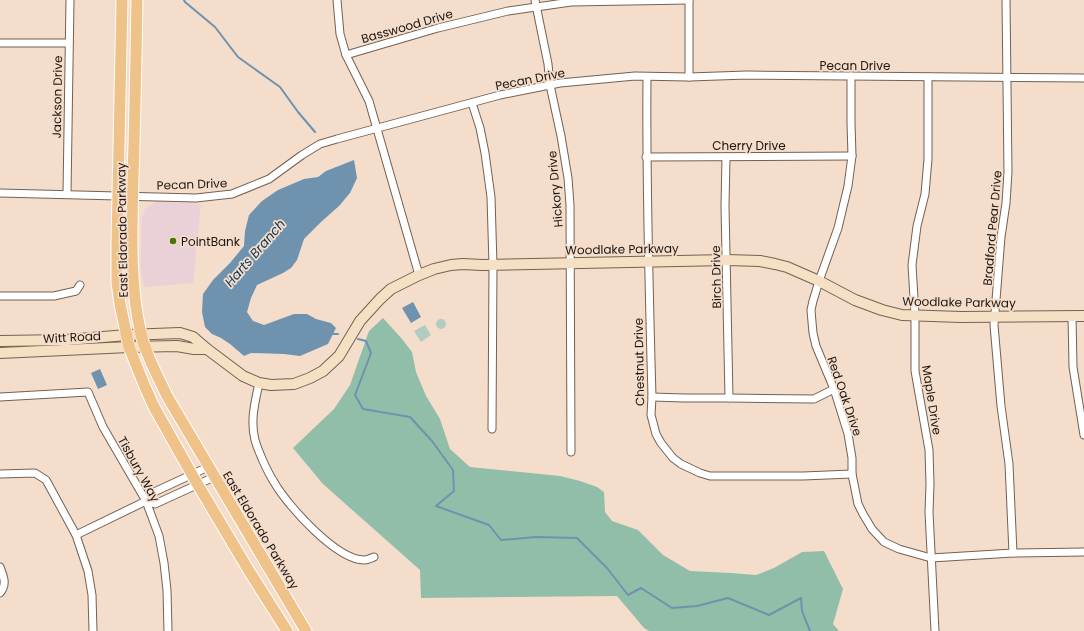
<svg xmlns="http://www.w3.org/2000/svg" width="1084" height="631" viewBox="0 0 1084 631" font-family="Poppins,sans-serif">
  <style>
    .commercial { fill: #ead0d7 }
    .green { fill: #b1cdbf }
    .forest { fill: #91bea8 }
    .water { fill: #6f92ae }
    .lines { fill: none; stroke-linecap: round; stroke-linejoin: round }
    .stream { stroke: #6f92ae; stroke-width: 2 }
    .street-casing { stroke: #746152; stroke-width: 9 }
    .secondary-casing { stroke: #746152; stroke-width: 12 }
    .primary-casing { stroke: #fff; stroke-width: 13 }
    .street { stroke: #fff; stroke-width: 7 }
    .secondary { stroke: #f6e0c4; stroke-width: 10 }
    .primary { stroke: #eec288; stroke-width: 11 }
    .poi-dot { fill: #437808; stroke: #f4ddcb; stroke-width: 1.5 }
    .labels { text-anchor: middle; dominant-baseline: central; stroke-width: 3.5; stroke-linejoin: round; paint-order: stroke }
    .street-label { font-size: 12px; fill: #1d150f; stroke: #f4ddcb }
    .poi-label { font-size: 12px; fill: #1d150f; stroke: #f4ddcb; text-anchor: start }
    .water-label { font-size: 13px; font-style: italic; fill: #0b3755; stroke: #f4ddcb }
  </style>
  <rect width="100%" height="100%" fill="#f4ddcb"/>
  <!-- commercial -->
  <path class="commercial" d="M 157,201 L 201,204 L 193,283 L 144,287 L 141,269 L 141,238 L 142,218 L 145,209 Z"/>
  <!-- green -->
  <g class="green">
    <circle cx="441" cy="324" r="5"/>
    <path d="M 425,325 L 431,335 L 421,342 L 414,331 Z"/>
  </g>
  <!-- forest -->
  <path class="forest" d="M 383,318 L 402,339 L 412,352 L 416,372 L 426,396 L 440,419 L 450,449 L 470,467 L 560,476 L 580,481 L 597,487 L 604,492 L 605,512 L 612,521 L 638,530 L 663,555 L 690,571 L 731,573 L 756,575 L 774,568 L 802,552 L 824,551 L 843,589 L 833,624 L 839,631 L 649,631 L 644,628 L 617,596 L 421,598 L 420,570 L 323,484 L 293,448 L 334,409 L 350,385 L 369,331 Z"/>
  <!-- water -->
  <g class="water">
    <path d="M 354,160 L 357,178 L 350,193 L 339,206 L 321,222 L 304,239 L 297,260 L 291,268 L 283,273 L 257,285 L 251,298 L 247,312 L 253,321 L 264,325 L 294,314 L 307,314 L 316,319 L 331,323 L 336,328 L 328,344 L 300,356 L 284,354 L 251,353 L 244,356 L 230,344 L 221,338 L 212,334 L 205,327 L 202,312 L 203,294 L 213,280 L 230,263 L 244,246 L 245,231 L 249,215 L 262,201 L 278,190 L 304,179 L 318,177 L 326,171 Z"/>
    <path d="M 413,302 L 421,317 L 411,323 L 402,308 Z"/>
    <path d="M 100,369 L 107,385 L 98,389 L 91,373 Z"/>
  </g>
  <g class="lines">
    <!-- stream -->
    <g class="stream">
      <path d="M 184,0 L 185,2 L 215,27 L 238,57 L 280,87 L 298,112 L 315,132"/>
      <path d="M 331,334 L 338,334"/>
      <path d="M 358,339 L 366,341 L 371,353 L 355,395 L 363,409 L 410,417 L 432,441 L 453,470 L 454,491 L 436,506 L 489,525 L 501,540 L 536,537 L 577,538 L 607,568 L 628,595 L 641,588 L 672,608 L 697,606 L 728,598 L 769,615 L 801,598 L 802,611 L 810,631"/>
    </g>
    <defs>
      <g id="street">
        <path d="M 337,0 L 340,34 L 346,55 L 369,101 L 419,275"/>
        <path d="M 535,0 L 548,64 L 550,85 L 561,136 L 568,178 L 570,205 L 571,452"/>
        <path d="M 689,0 L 689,77"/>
        <path d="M 1006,0 L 1008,172 L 1006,203 L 1001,237 L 994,325 L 1001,406 L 1009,464 L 1013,553"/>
        <path d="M 0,43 L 69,43"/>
        <path d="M 346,55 L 438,28 L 508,11 L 571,2 L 689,0"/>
        <path d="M 851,76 L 851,123 L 852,156 L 848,186 L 838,228 L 819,281 L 813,301 L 811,310 L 812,322 L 813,333 L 816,346 L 834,389 L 848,434 L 852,458 L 852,474 L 858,504 L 863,514 L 872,529 L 884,542 L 899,549 L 931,558 L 1013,553 L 1084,552"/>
        <path d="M 647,77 C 646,184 649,290 652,397 L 651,415 L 656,434 L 661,443 L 673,458 L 681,464 L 700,473 L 710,476 L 803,476 L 852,474"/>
        <path d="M 928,77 L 928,159 L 925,194 L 917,226 L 912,265 L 915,315 L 915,371 L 929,450 L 930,484 L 929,512 L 935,631"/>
        <path d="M 472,103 L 480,128 L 485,153 L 491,197 L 493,265 L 492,429"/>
        <path d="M 646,157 L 852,156"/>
        <path d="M 726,157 L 725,206 L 729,398"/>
        <path d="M 0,193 L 196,198 L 232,194 L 269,179 L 302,155 L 320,144 L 337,139 L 500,95 L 560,83 L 635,76 L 689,77 L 747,75 L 1084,78"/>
        <path d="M 67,194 L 70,0"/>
        <path d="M 0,296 L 54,296 L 76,291 L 80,285"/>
        <path d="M 1072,316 L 1073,367 L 1084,435"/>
        <path d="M 259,383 C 255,402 250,421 255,440 C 258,451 268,473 274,482 C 287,505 337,561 365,560 C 368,560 371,558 374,557"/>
        <path d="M 0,397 L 88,392 L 103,427 L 146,501 L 159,536 L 164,563 L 167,590 L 168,631"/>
        <path d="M 652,397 L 684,398 L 729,398 L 814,399 L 834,389"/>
        <path d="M 0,474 L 35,473 L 46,480 L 76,535 L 88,571 L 92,595 L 93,631"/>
        <path d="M 146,501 L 155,504 L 214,477"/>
        <path d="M 76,535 L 146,501 L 152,493 L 208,467"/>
        <path d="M 0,567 C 4,577 7,585 0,593"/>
      </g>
      <g id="secondary">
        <path d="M 0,341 L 67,340 L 127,335 L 180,333 L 193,337 L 207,349 L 243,376 L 259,383 L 271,385 L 294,384 L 310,378 L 323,371 L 339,356 L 360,321 L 380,299 L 391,289 L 419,275 L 434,269 L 451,265 L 463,264 L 482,265 L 727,260 L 760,261 L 775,264 L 787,267 L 819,281 L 855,300 L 882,310 L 902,315 L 961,317 L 1084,316"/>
        <path d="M 0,353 L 129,347 L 177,346 L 194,349 L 207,349"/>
      </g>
      <g id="primary">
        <path d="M 122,0 L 117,241 L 117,282 L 120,304 L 129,347 L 145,387 L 154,407 L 195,480 L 249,571 L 287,631"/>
        <path d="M 137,0 C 136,59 135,118 133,177 C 132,229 129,283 141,334 C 146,356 158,376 167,396 L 306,631"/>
      </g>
    </defs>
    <!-- street casing -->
    <use href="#street" class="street-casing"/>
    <!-- secondary casing -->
    <use href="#secondary" class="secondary-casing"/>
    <!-- primary casing -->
    <use href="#primary" class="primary-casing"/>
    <!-- street -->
    <use href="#street" class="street"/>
    <!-- secondary -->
    <use href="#secondary" class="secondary"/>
    <!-- primary -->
    <use href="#primary" class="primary"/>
  </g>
  <!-- markers -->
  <circle class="poi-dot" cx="173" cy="241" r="4"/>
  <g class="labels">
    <!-- street labels -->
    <g class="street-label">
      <text transform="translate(407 26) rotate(-16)">Basswood Drive</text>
      <text x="855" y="65">Pecan Drive</text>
      <text transform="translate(530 79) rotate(-11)">Pecan Drive</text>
      <text transform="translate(57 97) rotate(-89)">Jackson Drive</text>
      <text x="749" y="145">Cherry Drive</text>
      <text transform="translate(192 184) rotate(-2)">Pecan Drive</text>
      <text transform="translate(555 189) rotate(-95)">Hickory Drive</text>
      <text transform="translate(992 228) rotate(-85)">Bradford Pear Drive</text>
      <text transform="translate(122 230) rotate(-91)">East Eldorado Parkway</text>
      <text transform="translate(622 249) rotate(-1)">Woodlake Parkway</text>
      <text transform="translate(716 277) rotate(-91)">Birch Drive</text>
      <text transform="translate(959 302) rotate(1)">Woodlake Parkway</text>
      <text transform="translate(72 337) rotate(-3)">Witt Road</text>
      <text transform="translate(639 362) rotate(-91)">Chestnut Drive</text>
      <text transform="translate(845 396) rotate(71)">Red Oak Drive</text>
      <text transform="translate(932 400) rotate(81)">Maple Drive</text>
      <text transform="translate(139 469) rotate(61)">Tisbury Way</text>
      <text transform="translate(261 530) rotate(59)">East Eldorado Parkway</text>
    </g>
    <!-- poi labels -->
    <g class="poi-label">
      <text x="181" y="241">PointBank</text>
    </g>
    <!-- water labels -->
    <g class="water-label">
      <text transform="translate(255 253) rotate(-49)">Harts Branch</text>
    </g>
  </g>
</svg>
